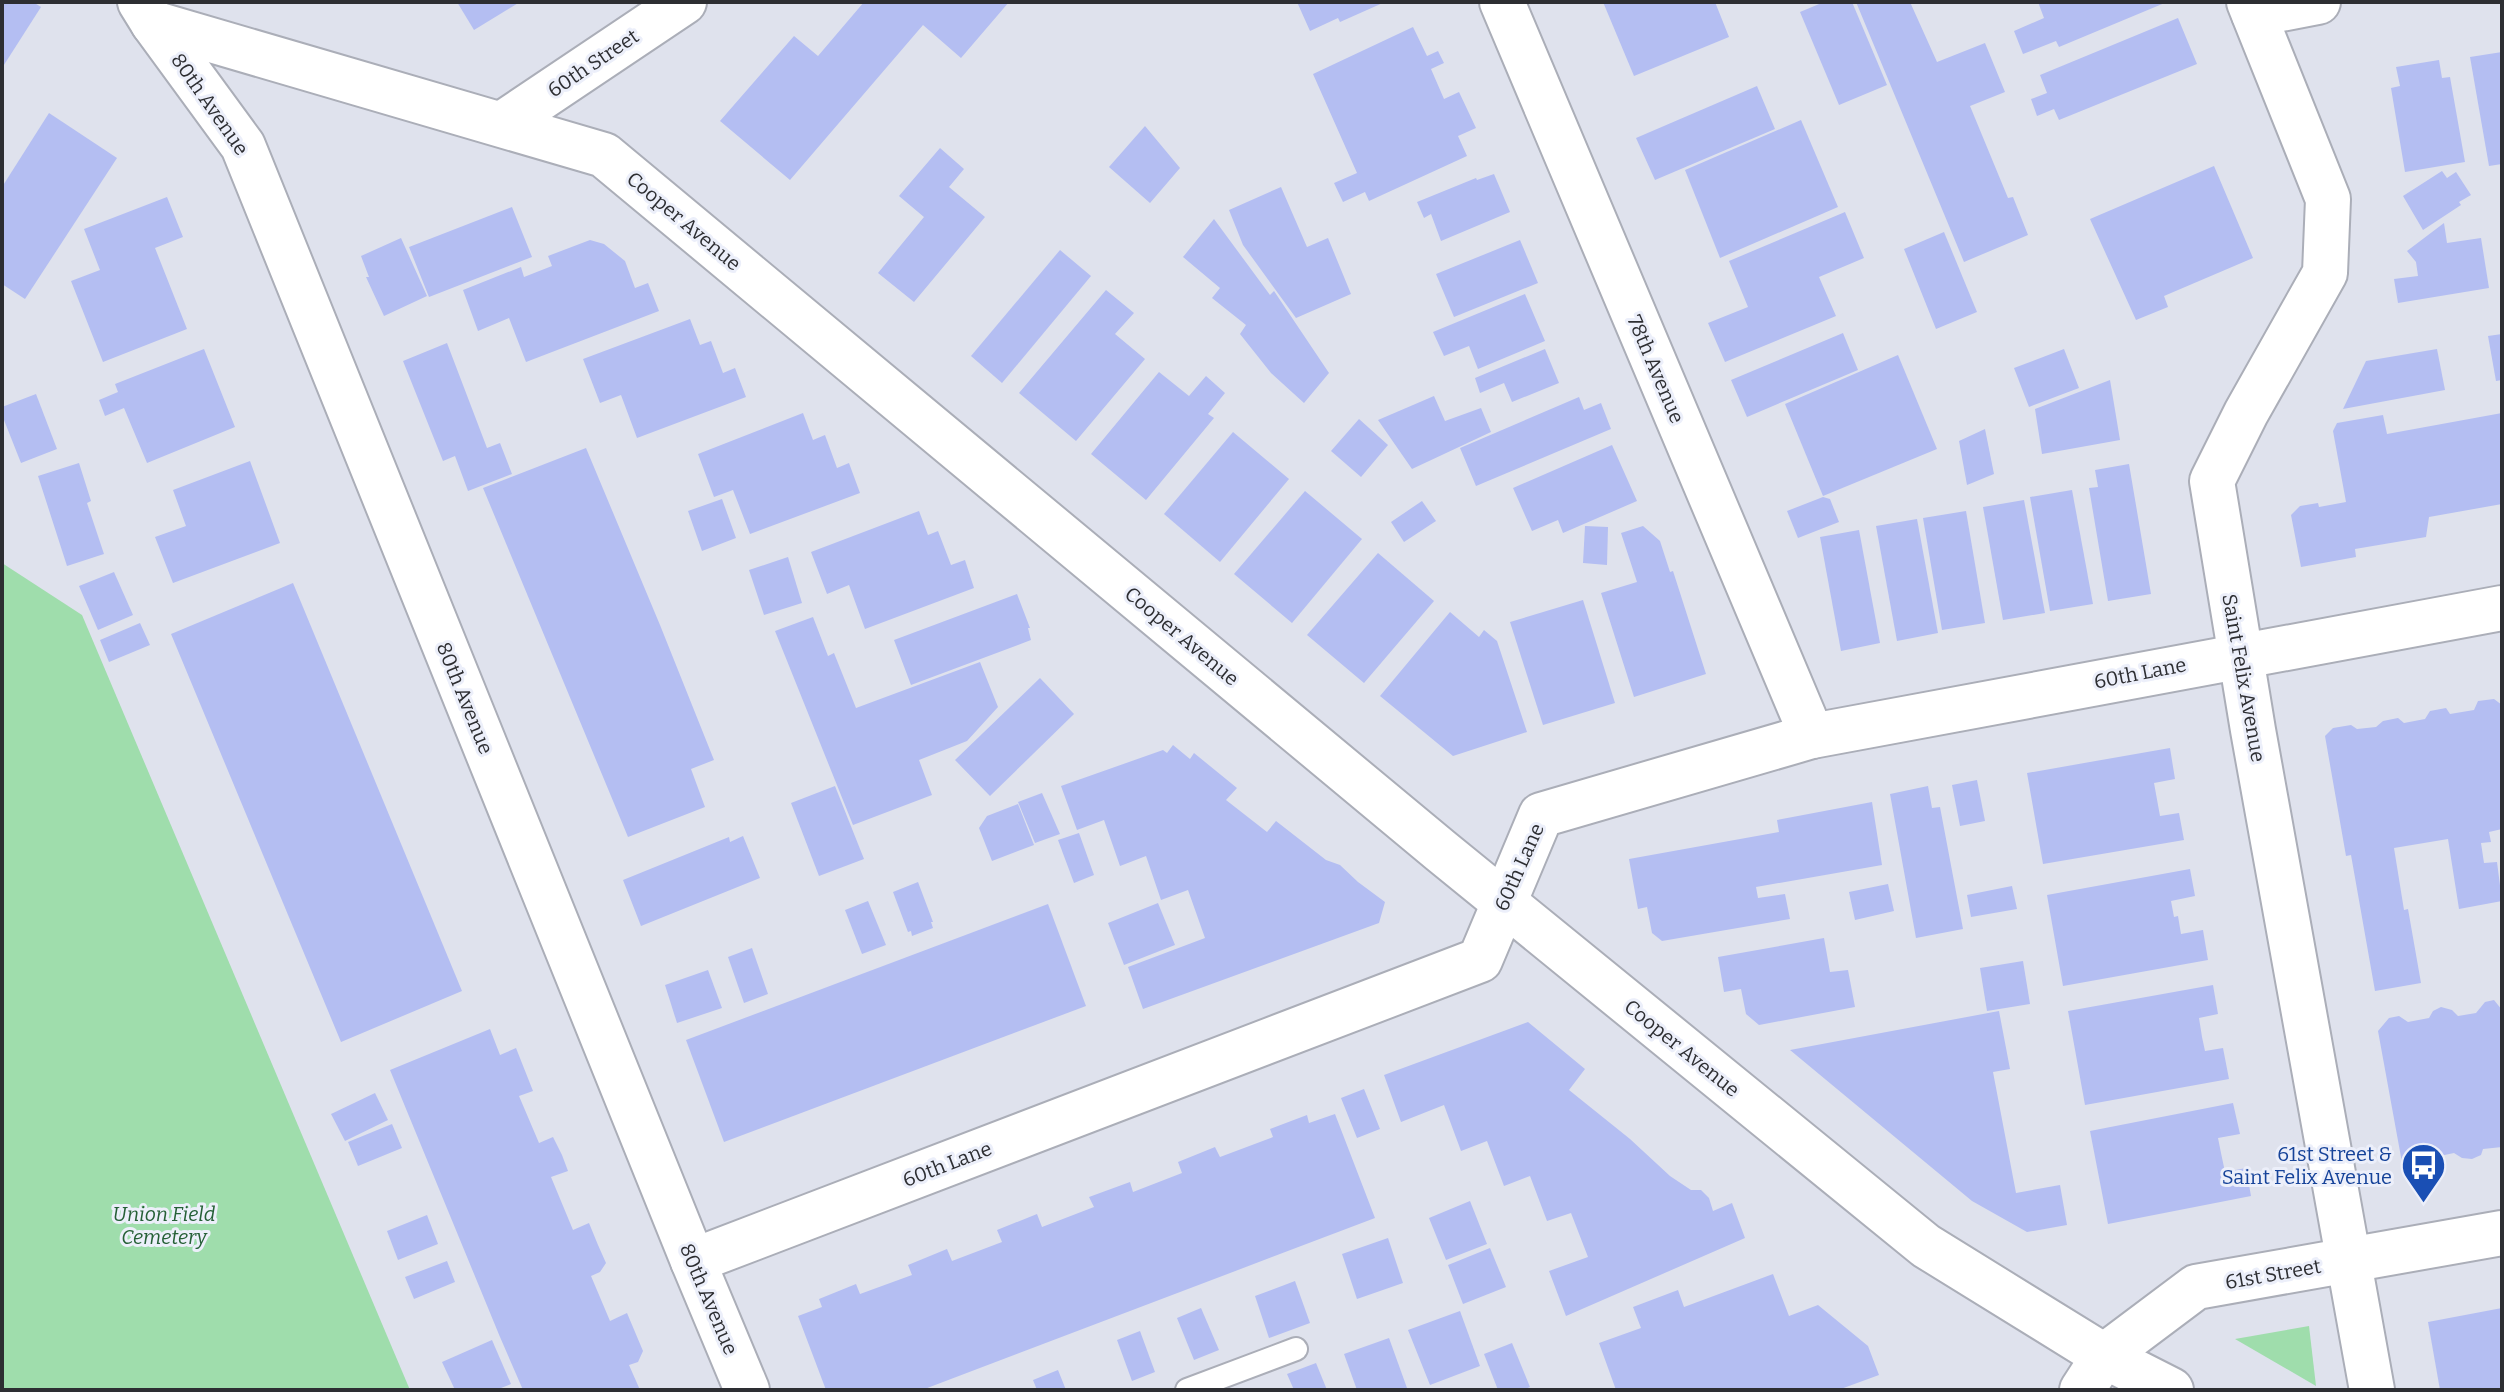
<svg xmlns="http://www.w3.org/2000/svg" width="2504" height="1392" viewBox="0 0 2504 1392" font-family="Bitter,serif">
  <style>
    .green { fill: #9fddac }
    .building { fill: #b4bef2 }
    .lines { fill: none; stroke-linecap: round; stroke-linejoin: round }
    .lane-casing { stroke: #abaeb8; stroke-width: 26 }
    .street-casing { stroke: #abaeb8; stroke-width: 48 }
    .secondary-casing { stroke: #abaeb8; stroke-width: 48 }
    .lane { stroke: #fff; stroke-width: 22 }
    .street { stroke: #fff; stroke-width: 44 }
    .secondary { stroke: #fff; stroke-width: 44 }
    .labels { text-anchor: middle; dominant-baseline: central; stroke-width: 6; stroke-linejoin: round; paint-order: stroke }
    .street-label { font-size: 20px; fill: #2d2e32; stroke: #eceffa }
    .transit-label { font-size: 20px; fill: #164399; stroke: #eceffa; text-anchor: end }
    .park-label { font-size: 20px; font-style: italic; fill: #256036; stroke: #eceffa }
  </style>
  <rect width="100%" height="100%" fill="#dfe2ed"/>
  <!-- green -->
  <g class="green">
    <path d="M 2,563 L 82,615 L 410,1390 L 2,1390 Z"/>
    <path d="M 2309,1326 L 2316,1386 L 2235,1339 Z"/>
  </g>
  <!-- building -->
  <g class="building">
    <path d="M 2,2 L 33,2 L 41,7 L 2,68 Z"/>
    <path d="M 457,2 L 520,2 L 474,30 Z"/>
    <path d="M 864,2 L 1009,2 L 961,58 L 923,25 L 790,180 L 720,121 L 794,36 L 818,56 Z"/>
    <path d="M 1297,2 L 1385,2 L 1340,22 L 1338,18 L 1310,31 Z"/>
    <path d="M 1603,2 L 1715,2 L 1729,37 L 1634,76 Z"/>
    <path d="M 1824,2 L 1852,2 L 1887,85 L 1839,105 L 1800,12 Z"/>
    <path d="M 1856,2 L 1910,2 L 1937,62 L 1985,43 L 2005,92 L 1970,106 L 2008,198 L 2013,197 L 2028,235 L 1964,262 Z"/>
    <path d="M 2038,2 L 2167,2 L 2059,47 L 2056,41 L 2023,54 L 2014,31 L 2044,18 Z"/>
    <path d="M 2178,18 L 2197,64 L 2059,120 L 2054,109 L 2037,116 L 2031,99 L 2047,93 L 2040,75 Z"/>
    <path d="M 1413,27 L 1427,56 L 1438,51 L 1444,63 L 1431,69 L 1444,99 L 1459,92 L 1476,128 L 1458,136 L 1467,156 L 1369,201 L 1365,192 L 1343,202 L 1334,183 L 1357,173 L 1313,74 Z"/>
    <path d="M 2502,52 L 2502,164 L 2489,166 L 2470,57 Z"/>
    <path d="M 2439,60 L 2442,78 L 2450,77 L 2465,162 L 2405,172 L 2391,88 L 2400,86 L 2396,67 Z"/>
    <path d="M 1757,86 L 1775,129 L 1655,180 L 1636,138 Z"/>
    <path d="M 49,113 L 117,158 L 25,299 L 2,284 L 2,187 Z"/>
    <path d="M 1801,120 L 1838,207 L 1720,258 L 1685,170 Z"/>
    <path d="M 1145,126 L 1180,168 L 1150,203 L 1109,167 Z"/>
    <path d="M 940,148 L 964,169 L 949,187 L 985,217 L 914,302 L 878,273 L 924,217 L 899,196 Z"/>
    <path d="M 2214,166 L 2253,258 L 2164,296 L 2168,307 L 2136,320 L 2090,219 Z"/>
    <path d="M 2442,171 L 2447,178 L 2456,172 L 2471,195 L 2459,202 L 2461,205 L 2423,230 L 2403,196 Z"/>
    <path d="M 1494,174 L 1510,212 L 1441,241 L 1431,214 L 1424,218 L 1417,202 L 1476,178 L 1477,180 Z"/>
    <path d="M 1281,187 L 1307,247 L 1328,238 L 1351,294 L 1296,318 L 1243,245 L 1229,210 Z"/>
    <path d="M 167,197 L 183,237 L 155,248 L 187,329 L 103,362 L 71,281 L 100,270 L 84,229 Z"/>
    <path d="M 512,207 L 532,257 L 429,297 L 409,247 Z"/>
    <path d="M 1845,212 L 1864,258 L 1819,277 L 1836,316 L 1725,362 L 1708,323 L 1748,307 L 1729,261 Z"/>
    <path d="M 1214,219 L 1270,295 L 1274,291 L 1329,373 L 1304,403 L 1271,373 L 1240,334 L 1246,325 L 1212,298 L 1220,288 L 1183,257 Z"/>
    <path d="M 2444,223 L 2447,243 L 2481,238 L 2489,288 L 2398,303 L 2394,279 L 2418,276 L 2416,262 L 2407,251 Z"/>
    <path d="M 1944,232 L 1977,312 L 1936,329 L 1904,249 Z"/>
    <path d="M 401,238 L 427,296 L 384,316 L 366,277 L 369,277 L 361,256 Z"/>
    <path d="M 590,240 L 604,244 L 625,261 L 635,288 L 648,283 L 659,311 L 526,362 L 509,318 L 478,331 L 463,290 L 521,267 L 524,277 L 552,266 L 548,256 Z"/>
    <path d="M 1520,240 L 1538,283 L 1454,317 L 1436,274 Z"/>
    <path d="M 1060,250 L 1091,276 L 1002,383 L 971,356 Z"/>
    <path d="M 1106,290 L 1134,313 L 1115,334 L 1145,359 L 1076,441 L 1019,393 Z"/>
    <path d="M 1525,294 L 1545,341 L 1478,369 L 1469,346 L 1444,356 L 1433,332 Z"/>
    <path d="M 690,319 L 700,345 L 711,341 L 723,373 L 735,368 L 746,397 L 637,438 L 621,395 L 600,403 L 583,359 Z"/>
    <path d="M 1843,333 L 1858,370 L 1747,417 L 1731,380 Z"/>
    <path d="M 2502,334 L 2502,380 L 2496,381 L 2488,336 Z"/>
    <path d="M 447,343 L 487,448 L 500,443 L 512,474 L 468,491 L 455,456 L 443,461 L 403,361 Z"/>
    <path d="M 204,349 L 235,427 L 147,463 L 124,408 L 105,416 L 99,400 L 118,392 L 115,384 Z"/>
    <path d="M 1545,349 L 1559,383 L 1512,402 L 1504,383 L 1480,393 L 1475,378 Z"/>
    <path d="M 2064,349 L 2079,388 L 2029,407 L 2014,368 Z"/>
    <path d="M 2437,349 L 2445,390 L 2343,409 L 2366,361 Z"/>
    <path d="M 1898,355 L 1937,449 L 1823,496 L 1785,404 Z"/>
    <path d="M 1159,372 L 1189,396 L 1206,376 L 1225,393 L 1208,414 L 1214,418 L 1146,500 L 1091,454 Z"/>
    <path d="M 2110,380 L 2120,440 L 2042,454 L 2035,409 Z"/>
    <path d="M 36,394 L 57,449 L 21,463 L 2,415 L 2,407 Z"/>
    <path d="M 1434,396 L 1445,421 L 1481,408 L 1491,432 L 1412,469 L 1378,420 Z"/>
    <path d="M 1579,397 L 1584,410 L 1601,403 L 1611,429 L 1476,486 L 1460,448 Z"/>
    <path d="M 803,413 L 813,440 L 825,435 L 837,468 L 849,463 L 860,493 L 750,534 L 733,490 L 714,497 L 698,454 Z"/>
    <path d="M 2502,413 L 2502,504 L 2429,517 L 2426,537 L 2355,549 L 2356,557 L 2301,567 L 2291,515 L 2300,506 L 2318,503 L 2319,507 L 2346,502 L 2333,431 L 2337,423 L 2383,415 L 2387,434 Z"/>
    <path d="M 1359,419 L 1388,445 L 1361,477 L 1331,451 Z"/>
    <path d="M 1985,429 L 1994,474 L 1967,485 L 1959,441 Z"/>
    <path d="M 1233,432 L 1289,479 L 1220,562 L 1164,514 Z"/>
    <path d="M 1612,445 L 1637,501 L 1563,533 L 1558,520 L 1532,531 L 1513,488 Z"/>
    <path d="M 586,448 L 660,625 L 714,760 L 691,769 L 705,807 L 628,837 L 483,488 Z"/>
    <path d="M 250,461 L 280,543 L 173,583 L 155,537 L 186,526 L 173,490 Z"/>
    <path d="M 79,463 L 91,501 L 87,503 L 104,554 L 67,566 L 38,476 Z"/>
    <path d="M 2129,464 L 2151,594 L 2108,601 L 2089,488 L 2098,487 L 2095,470 Z"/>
    <path d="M 2072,490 L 2093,604 L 2050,611 L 2030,497 Z"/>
    <path d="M 1305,491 L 1362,539 L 1292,623 L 1234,574 Z"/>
    <path d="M 1823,497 L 1830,499 L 1839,522 L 1798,538 L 1787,511 Z"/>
    <path d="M 722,499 L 736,538 L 702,551 L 688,511 Z"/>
    <path d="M 2024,500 L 2045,613 L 2003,620 L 1983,507 Z"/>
    <path d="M 1422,501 L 1436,521 L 1404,542 L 1391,522 Z"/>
    <path d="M 919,511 L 928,535 L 938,531 L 951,565 L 965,560 L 974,588 L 865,629 L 849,585 L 827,594 L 811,552 Z"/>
    <path d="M 1966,511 L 1985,623 L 1942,630 L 1923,518 Z"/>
    <path d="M 1917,519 L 1938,633 L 1897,641 L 1876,526 Z"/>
    <path d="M 1585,526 L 1608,527 L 1607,565 L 1583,563 Z"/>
    <path d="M 1643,526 L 1660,541 L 1670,572 L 1673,571 L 1706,674 L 1634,697 L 1601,593 L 1637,582 L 1621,533 Z"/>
    <path d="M 1859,530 L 1880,643 L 1841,651 L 1820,537 Z"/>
    <path d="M 1378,553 L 1434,601 L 1364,683 L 1307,635 Z"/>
    <path d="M 788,557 L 802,603 L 764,615 L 749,570 Z"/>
    <path d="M 114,572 L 133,615 L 98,630 L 79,586 Z"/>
    <path d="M 293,583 L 462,991 L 341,1042 L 171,634 Z"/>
    <path d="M 1017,594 L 1030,628 L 1028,628 L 1031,640 L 911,685 L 894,640 Z"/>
    <path d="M 1583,600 L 1615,703 L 1543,725 L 1510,622 Z"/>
    <path d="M 1450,612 L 1479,637 L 1484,630 L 1497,641 L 1527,732 L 1453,756 L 1380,696 Z"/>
    <path d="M 813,617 L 828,656 L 834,653 L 856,708 L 980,662 L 998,707 L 967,741 L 919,760 L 932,795 L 853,825 L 775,631 Z"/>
    <path d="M 140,623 L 150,645 L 109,662 L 100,640 Z"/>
    <path d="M 1040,678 L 1074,714 L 990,796 L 955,760 Z"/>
    <path d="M 2494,699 L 2502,705 L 2502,829 L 2489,832 L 2491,842 L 2481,843 L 2484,863 L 2497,862 L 2502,901 L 2459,909 L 2448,839 L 2394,848 L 2404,910 L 2408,909 L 2421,983 L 2375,991 L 2351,855 L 2346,856 L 2325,736 L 2333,728 L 2351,725 L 2357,729 L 2376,727 L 2383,721 L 2398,718 L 2404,723 L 2425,719 L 2430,711 L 2446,708 L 2450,714 L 2474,710 L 2478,701 Z"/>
    <path d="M 1173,745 L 1190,759 L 1194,753 L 1237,788 L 1226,800 L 1267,832 L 1276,821 L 1326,860 L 1340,865 L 1358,882 L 1385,902 L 1379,923 L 1143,1009 L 1128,967 L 1205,938 L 1188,890 L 1161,900 L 1146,856 L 1120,866 L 1104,820 L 1077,830 L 1061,786 L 1163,750 L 1167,753 Z"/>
    <path d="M 2170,748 L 2175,779 L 2154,783 L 2160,816 L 2179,813 L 2184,840 L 2043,864 L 2027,773 Z"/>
    <path d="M 1977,780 L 1985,821 L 1960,826 L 1952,785 Z"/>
    <path d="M 835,786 L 864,859 L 819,876 L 791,803 Z"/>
    <path d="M 1928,786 L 1932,808 L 1940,807 L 1963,929 L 1916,938 L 1890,794 Z"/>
    <path d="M 1042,793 L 1060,834 L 1035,843 L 1018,802 Z"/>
    <path d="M 1872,802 L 1882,865 L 1756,887 L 1758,898 L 1785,894 L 1790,919 L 1662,941 L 1652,933 L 1647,907 L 1638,909 L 1629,859 L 1779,832 L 1777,820 Z"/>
    <path d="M 1018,804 L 1034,845 L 992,861 L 979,828 L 987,816 Z"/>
    <path d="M 1079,833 L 1094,875 L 1074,883 L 1058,840 Z"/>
    <path d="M 743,836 L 760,878 L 641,926 L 623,880 L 729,837 L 730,842 Z"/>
    <path d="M 2190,869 L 2195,896 L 2171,901 L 2174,917 L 2178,916 L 2181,934 L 2203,930 L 2208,960 L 2063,986 L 2047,895 Z"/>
    <path d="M 918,882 L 933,922 L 931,922 L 933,928 L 912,936 L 911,931 L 908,932 L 893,892 Z"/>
    <path d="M 1888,884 L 1894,911 L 1855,920 L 1849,892 Z"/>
    <path d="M 2012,886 L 2017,909 L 1971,917 L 1967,895 Z"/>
    <path d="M 868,901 L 886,945 L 862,954 L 845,910 Z"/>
    <path d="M 1158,903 L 1175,945 L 1124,965 L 1108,923 Z"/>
    <path d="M 1048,904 L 1086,1006 L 724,1142 L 686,1040 Z"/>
    <path d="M 1824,938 L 1830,972 L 1848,970 L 1855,1007 L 1759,1025 L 1746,1014 L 1741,989 L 1724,992 L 1718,957 Z"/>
    <path d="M 752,948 L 768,994 L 744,1003 L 728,957 Z"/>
    <path d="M 2023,961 L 2030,1004 L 1987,1011 L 1980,968 Z"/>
    <path d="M 708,970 L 722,1008 L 677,1023 L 665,985 Z"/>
    <path d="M 2213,985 L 2218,1014 L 2199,1018 L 2202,1037 L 2205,1051 L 2223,1048 L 2229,1079 L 2085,1105 L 2068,1011 Z"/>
    <path d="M 2494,1000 L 2502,1010 L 2502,1147 L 2483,1149 L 2481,1155 L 2472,1159 L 2462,1158 L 2454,1153 L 2435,1157 L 2423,1172 L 2405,1179 L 2378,1031 L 2389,1018 L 2399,1016 L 2408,1022 L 2429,1018 L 2433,1011 L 2441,1007 L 2452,1010 L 2458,1016 L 2476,1013 L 2485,1002 Z"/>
    <path d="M 1999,1011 L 2010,1069 L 1993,1072 L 2016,1193 L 2060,1185 L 2067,1225 L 2027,1232 L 1972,1201 L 1790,1050 Z"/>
    <path d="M 1528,1022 L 1585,1069 L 1569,1090 L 1630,1139 L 1670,1176 L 1691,1190 L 1701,1190 L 1709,1198 L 1713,1211 L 1732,1203 L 1745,1238 L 1566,1316 L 1549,1271 L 1588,1257 L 1571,1213 L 1547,1221 L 1530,1176 L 1504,1186 L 1487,1141 L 1461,1151 L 1444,1105 L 1401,1122 L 1384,1075 Z"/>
    <path d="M 490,1029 L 500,1055 L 516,1048 L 533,1091 L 519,1096 L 539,1143 L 553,1137 L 562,1155 L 568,1171 L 551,1177 L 573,1230 L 589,1223 L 598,1245 L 606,1263 L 600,1272 L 591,1276 L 610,1321 L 627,1313 L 643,1351 L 638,1362 L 629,1365 L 640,1390 L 523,1390 L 500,1337 L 390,1070 Z"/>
    <path d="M 1364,1089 L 1380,1129 L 1357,1138 L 1341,1098 Z"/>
    <path d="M 375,1093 L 388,1120 L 345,1141 L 331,1114 Z"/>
    <path d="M 2233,1103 L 2240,1134 L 2218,1138 L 2221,1153 L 2225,1172 L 2246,1168 L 2251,1196 L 2108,1224 L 2090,1131 Z"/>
    <path d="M 1335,1114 L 1375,1218 L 922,1390 L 826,1390 L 798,1316 L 822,1307 L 819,1299 L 856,1284 L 860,1294 L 912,1275 L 908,1265 L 947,1249 L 952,1261 L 1002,1242 L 997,1230 L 1037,1214 L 1042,1227 L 1094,1207 L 1089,1197 L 1130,1182 L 1133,1192 L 1182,1173 L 1178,1162 L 1215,1147 L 1220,1157 L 1273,1137 L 1270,1129 L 1307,1115 L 1309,1123 Z"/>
    <path d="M 392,1124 L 402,1148 L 358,1166 L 348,1142 Z"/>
    <path d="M 1470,1201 L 1487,1244 L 1446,1260 L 1429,1218 Z"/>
    <path d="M 427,1215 L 438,1244 L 398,1260 L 387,1231 Z"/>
    <path d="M 1388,1238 L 1403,1283 L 1357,1299 L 1342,1254 Z"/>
    <path d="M 1490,1248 L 1506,1287 L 1463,1304 L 1448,1265 Z"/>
    <path d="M 447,1261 L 455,1282 L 414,1299 L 405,1277 Z"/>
    <path d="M 1773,1274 L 1789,1316 L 1818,1305 L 1868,1346 L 1879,1375 L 1838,1390 L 1616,1390 L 1599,1343 L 1641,1328 L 1633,1307 L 1678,1290 L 1684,1307 Z"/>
    <path d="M 1295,1281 L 1310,1323 L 1269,1338 L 1255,1296 Z"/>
    <path d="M 1201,1308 L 1219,1350 L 1194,1360 L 1177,1318 Z"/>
    <path d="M 2502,1308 L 2502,1390 L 2440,1390 L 2428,1322 Z"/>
    <path d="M 1460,1311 L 1480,1366 L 1430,1385 L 1408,1330 Z"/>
    <path d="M 1140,1331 L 1155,1372 L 1132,1381 L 1117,1340 Z"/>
    <path d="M 1389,1338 L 1407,1388 L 1357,1390 L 1344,1354 Z"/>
    <path d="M 492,1340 L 511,1384 L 496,1390 L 455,1390 L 442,1362 Z"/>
    <path d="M 1512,1343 L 1530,1387 L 1523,1390 L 1498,1390 L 1484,1354 Z"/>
    <path d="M 1316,1363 L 1327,1390 L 1294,1390 L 1287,1374 Z"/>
    <path d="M 1058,1370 L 1066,1390 L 1037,1390 L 1033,1380 Z"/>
  </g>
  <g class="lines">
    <defs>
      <path id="lane" d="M 1187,1390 L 1296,1349"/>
      <g id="street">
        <path d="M 1502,2 L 1812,736"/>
        <path d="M 2249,2 L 2328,199 L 2325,273 L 2246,413 L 2212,481 L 2253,730 L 2372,1390"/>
        <path d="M 2254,14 L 2318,2"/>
        <path d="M 502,124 L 684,2"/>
        <path d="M 693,1261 L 1480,960 L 1541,815 L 1812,736 L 2502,608"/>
        <path d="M 2082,1390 L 2104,1356 L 2196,1287 L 2502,1233"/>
      </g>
      <g id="secondary">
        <path d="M 140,2 L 153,23 L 604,155 L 1441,851 L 1926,1246 L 2104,1356 L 2171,1390"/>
        <path d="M 153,23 L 243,146 L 693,1261 L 747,1390"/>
      </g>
    </defs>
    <!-- lane casing -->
    <use href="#lane" class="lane-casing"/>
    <!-- street casing -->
    <use href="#street" class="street-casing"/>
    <!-- secondary casing -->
    <use href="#secondary" class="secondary-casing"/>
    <!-- lane -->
    <use href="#lane" class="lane"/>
    <!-- street -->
    <use href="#street" class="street"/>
    <!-- secondary -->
    <use href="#secondary" class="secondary"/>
  </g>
  <!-- icons -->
  <defs>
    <symbol id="bus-pin" viewBox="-11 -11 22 30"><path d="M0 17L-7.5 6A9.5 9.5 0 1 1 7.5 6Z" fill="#1a4fb4" stroke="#eceffa"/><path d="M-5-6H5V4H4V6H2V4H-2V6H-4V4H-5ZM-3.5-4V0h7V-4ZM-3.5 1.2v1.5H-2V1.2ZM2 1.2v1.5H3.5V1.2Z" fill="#fff"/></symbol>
  </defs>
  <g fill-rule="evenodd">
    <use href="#bus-pin" x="2398" y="1140" width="51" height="69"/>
  </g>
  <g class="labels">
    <!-- street labels -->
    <g class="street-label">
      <text transform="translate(593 63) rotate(-34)">60th Street</text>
      <text transform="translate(210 104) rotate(55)">80th Avenue</text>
      <text transform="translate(684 221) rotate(40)">Cooper Avenue</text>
      <text transform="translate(1656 369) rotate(67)">78th Avenue</text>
      <text transform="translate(1182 636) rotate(40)">Cooper Avenue</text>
      <text transform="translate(2140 673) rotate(-11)">60th Lane</text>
      <text transform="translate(2244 678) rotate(80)">Saint Felix Avenue</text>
      <text transform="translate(465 698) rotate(68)">80th Avenue</text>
      <text transform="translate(1519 867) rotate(-66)">60th Lane</text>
      <text transform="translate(1682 1048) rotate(39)">Cooper Avenue</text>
      <text transform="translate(947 1164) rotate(-21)">60th Lane</text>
      <text transform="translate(2273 1274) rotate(-10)">61st Street</text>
      <text transform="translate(709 1299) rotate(67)">80th Avenue</text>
    </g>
    <!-- transit labels -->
    <g class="transit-label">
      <text x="2392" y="1154">61st Street &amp;<tspan x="2392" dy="23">Saint Felix Avenue</tspan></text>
    </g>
    <!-- park labels -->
    <g class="park-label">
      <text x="164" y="1214">Union Field<tspan x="164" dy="23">Cemetery</tspan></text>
    </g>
  </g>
  <!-- border -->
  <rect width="2504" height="1392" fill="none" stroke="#2d2e32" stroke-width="8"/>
</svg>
